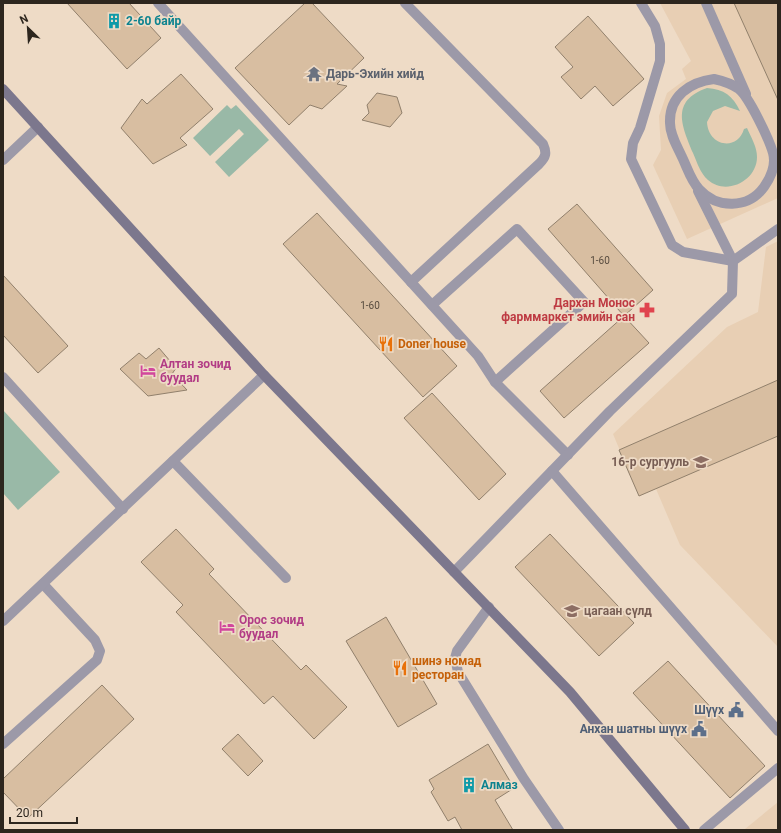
<svg xmlns="http://www.w3.org/2000/svg" width="781" height="833" viewBox="0 0 781 833" font-family="Roboto,sans-serif">
  <style>
    .built { fill: #e8cfb4 }
    .green { fill: #99b9a7 }
    .building { fill: #d8bea1; stroke: #91806c }
    .lines { fill: none; stroke-linecap: round; stroke-linejoin: round }
    .lane { stroke: #9c99a8; stroke-width: 10 }
    .street { stroke: #9c99a8; stroke-width: 10 }
    .secondary { stroke: #7c778d; stroke-width: 10 }
    .labels { text-anchor: middle; dominant-baseline: central; stroke-width: 3.5; stroke-linejoin: round; paint-order: stroke }
    .number-label { font-size: 10px; fill: #584c3f }
    .culture-label { font-size: 12px; font-weight: bold; fill: #0d838f; stroke: #eedbc6; text-anchor: start }
    .worship-label { font-size: 12px; font-weight: bold; fill: #5b616d; stroke: #eedbc6; text-anchor: start }
    .health-label { font-size: 12px; font-weight: bold; fill: #be3a42; stroke: #eedbc6; text-anchor: end }
    .food-label { font-size: 12px; font-weight: bold; fill: #c56008; stroke: #eedbc6; text-anchor: start }
    .hotel-label { font-size: 12px; font-weight: bold; fill: #b23c85; stroke: #eedbc6; text-anchor: start }
    .education-label { font-size: 12px; font-weight: bold; fill: #785e54; stroke: #eedbc6; text-anchor: end }
    .service-label { font-size: 12px; font-weight: bold; fill: #4e5e75; stroke: #eedbc6; text-anchor: end }
  </style>
  <rect width="100%" height="100%" fill="#eedbc6"/>
  <!-- built -->
  <g class="built">
    <path d="M 660,3 L 778,3 L 778,198 L 687,239 L 653,165 L 661,150 L 659,116 L 667,93 L 686,79 L 682,69 L 691,61 Z"/>
    <path d="M 778,241 L 778,647 L 680,545 L 656,489 L 639,496 L 613,434 L 727,327 L 758,312 L 766,247 Z"/>
    <path d="M 778,802 L 778,830 L 745,829 Z"/>
  </g>
  <!-- green -->
  <g class="green">
    <path d="M 707,88 C 724,89 733,96 740,111 L 725,106 L 713,111 L 707,122 C 708,146 737,152 744,129 L 747,128 C 751,137 757,147 757,157 C 757,181 726,196 708,180 C 700,173 697,162 693,153 C 682,126 670,101 707,88 Z"/>
    <path d="M 227,105 L 231,109 L 236,105 L 269,140 L 229,177 L 215,162 L 244,134 L 239,129 L 210,156 L 193,138 Z"/>
    <path d="M 3,410 L 60,472 L 18,510 L 3,493 Z"/>
  </g>
  <!-- building -->
  <g class="building">
    <path d="M 67,3 L 129,3 L 161,38 L 127,69 Z"/>
    <path d="M 305,3 L 312,3 L 364,58 L 337,84 L 347,86 L 322,109 L 310,105 L 289,125 L 235,68 Z"/>
    <path d="M 734,3 L 778,3 L 778,100 Z"/>
    <path d="M 588,16 L 644,79 L 613,106 L 595,86 L 581,99 L 561,77 L 573,67 L 555,47 Z"/>
    <path d="M 181,74 L 213,109 L 180,138 L 187,145 L 153,164 L 121,128 L 142,99 L 147,104 Z"/>
    <path d="M 377,93 L 397,97 L 402,113 L 390,127 L 362,120 L 369,113 L 367,105 Z"/>
    <path d="M 577,204 L 653,290 L 624,316 L 548,229 Z"/>
    <path d="M 317,213 L 457,366 L 423,397 L 283,244 Z"/>
    <path d="M 3,275 L 68,346 L 38,373 L 3,335 Z"/>
    <path d="M 624,316 L 649,343 L 564,418 L 540,391 Z"/>
    <path d="M 159,348 L 176,368 L 172,374 L 187,390 L 148,396 L 120,369 L 139,353 L 146,359 Z"/>
    <path d="M 778,380 L 778,436 L 639,496 L 619,450 Z"/>
    <path d="M 432,393 L 506,474 L 479,500 L 404,418 Z"/>
    <path d="M 176,529 L 214,569 L 209,574 L 301,670 L 306,665 L 347,707 L 314,739 L 273,696 L 264,704 L 176,612 L 183,605 L 141,562 Z"/>
    <path d="M 550,534 L 634,623 L 599,656 L 515,567 Z"/>
    <path d="M 386,617 L 437,704 L 398,727 L 346,641 Z"/>
    <path d="M 668,661 L 765,766 L 730,798 L 633,693 Z"/>
    <path d="M 102,685 L 134,719 L 28,818 L 3,792 L 3,779 Z"/>
    <path d="M 238,734 L 263,761 L 248,776 L 222,749 Z"/>
    <path d="M 488,744 L 514,788 L 495,800 L 513,830 L 462,830 L 455,817 L 448,821 L 431,792 L 434,789 L 429,780 Z"/>
  </g>
  <g class="lines">
    <!-- lane -->
    <g class="lane">
      <path d="M 158,3 L 478,356 L 495,382 L 568,455"/>
      <path d="M 405,3 L 543,144 C 547,153 546,157 539,164 L 411,282"/>
      <path d="M 641,3 L 655,26 L 660,44 L 660,61 L 640,128 L 633,143 L 631,159 L 672,245 L 683,252 L 733,261"/>
      <path d="M 706,3 L 746,94"/>
      <path d="M 714,79 C 723,81 731,83 739,89 C 749,97 769,139 773,153 C 776,164 771,177 764,187 C 748,209 717,209 699,189 C 691,181 687,167 682,157 C 677,146 670,135 670,123 C 669,96 690,82 714,79 Z"/>
      <path d="M 3,160 L 38,127"/>
      <path d="M 698,191 L 733,261"/>
      <path d="M 432,305 L 517,229 L 584,302 L 495,382"/>
      <path d="M 3,377 L 123,509"/>
      <path d="M 173,461 L 286,578"/>
      <path d="M 552,471 L 778,731"/>
      <path d="M 454,572 L 610,411 L 732,294 L 733,261 L 778,229"/>
      <path d="M 489,607 L 457,651 L 455,658 L 458,672 L 524,779 L 559,830"/>
      <path d="M 3,744 L 97,660 L 100,651 L 95,640 L 43,584"/>
      <path d="M 704,830 L 778,768"/>
    </g>
    <!-- street -->
    <path class="street" d="M 3,621 L 264,375"/>
    <!-- secondary -->
    <path class="secondary" d="M 3,89 L 264,375 L 570,692 L 685,830"/>
  </g>
  <!-- icons -->
  <defs>
    <symbol id="building-bare" viewBox="-9 -9 18 18"><path d="M-4-6H4V6H1V3H-1V6H-4ZM-2.5-4.3h1.7v1.8h-1.7ZM.8-4.3h1.7v1.8H.8ZM-2.5-1h1.7V.8h-1.7ZM.8-1h1.7V.8H.8Z" fill="#0f9aa8" stroke="#eedbc6" stroke-width="2.5" paint-order="stroke"/></symbol>
    <symbol id="temple-bare" viewBox="-9 -9 18 18"><path d="M0-6L5-2H3V0L6.5 2.5H4V6H1.5V3h-3V6H-4V2.5H-6.5L-3 0V-2H-5Z" fill="#6b7280" stroke="#eedbc6" stroke-width="2.5" paint-order="stroke"/></symbol>
    <symbol id="pharmacy-bare" viewBox="-9 -9 18 18"><path d="M-2-6h4v4h4v4h-4v4h-4v-4h-4v-4h4Z" fill="#e0444e" stroke="#eedbc6" stroke-width="2.5" paint-order="stroke"/></symbol>
    <symbol id="restaurant-bare" viewBox="-9 -9 18 18"><path d="M-5-6h1v4h1v-4h1v4h1v-4h1v5L-1.5 .5V6h-2V.5L-5-1ZM5-6V6H3V1.5H1.5Q1.5-4 5-6Z" fill="#e8710a" stroke="#eedbc6" stroke-width="2.5" paint-order="stroke"/></symbol>
    <symbol id="hotel-bare" viewBox="-9 -9 18 18"><path d="M-6-4.5h1.5V1H6V5H4.5V3h-9V5H-6ZM-4 0a1.8 1.8 0 1 1 3.6 0ZM.5 0V-2.5h3Q6-2.5 6 0Z" fill="#d1479c" stroke="#eedbc6" stroke-width="2.5" paint-order="stroke"/></symbol>
    <symbol id="school-bare" viewBox="-9 -9 18 18"><path d="M0-5L7-2L0 1L-7-2ZM-4 1L0 2.5L4 1V4Q0 6-4 4Z" fill="#8d6e63" stroke="#eedbc6" stroke-width="2.5" paint-order="stroke"/></symbol>
    <symbol id="civic-bare" viewBox="-9 -9 18 18"><path d="M-.6-6.5H3V-4.5H.6V-3L4-1V1h2V6H-6V1h2V-1L-.6-3ZM-1.2 2.5V6h2.4V2.5Z" fill="#5c6f8a" stroke="#eedbc6" stroke-width="2.5" paint-order="stroke"/></symbol>
  </defs>
  <g fill-rule="evenodd">
    <use href="#building-bare" x="103" y="10" width="22" height="22"/>
    <use href="#temple-bare" x="303" y="63" width="22" height="22"/>
    <use href="#pharmacy-bare" x="636" y="299" width="22" height="22"/>
    <use href="#restaurant-bare" x="375" y="333" width="22" height="22"/>
    <use href="#hotel-bare" x="137" y="360" width="22" height="22"/>
    <use href="#school-bare" x="690" y="451" width="22" height="22"/>
    <use href="#school-bare" x="561" y="600" width="22" height="22"/>
    <use href="#hotel-bare" x="216" y="616" width="22" height="22"/>
    <use href="#restaurant-bare" x="389" y="657" width="22" height="22"/>
    <use href="#civic-bare" x="725" y="699" width="22" height="22"/>
    <use href="#civic-bare" x="688" y="718" width="22" height="22"/>
    <use href="#building-bare" x="458" y="774" width="22" height="22"/>
  </g>
  <g class="labels">
    <!-- number labels -->
    <g class="number-label">
      <text x="600" y="260">1-60</text>
      <text x="370" y="305">1-60</text>
    </g>
    <!-- culture labels -->
    <g class="culture-label">
      <text x="126" y="21">2-60 байр</text>
      <text x="481" y="785">Алмаз</text>
    </g>
    <!-- worship labels -->
    <g class="worship-label">
      <text x="326" y="74">Дарь-Эхийн хийд</text>
    </g>
    <!-- health labels -->
    <g class="health-label">
      <text x="635" y="303">Дархан Монос<tspan x="635" dy="14">фарммаркет эмийн сан</tspan></text>
    </g>
    <!-- food labels -->
    <g class="food-label">
      <text x="398" y="344">Doner house</text>
      <text x="412" y="661">шинэ номад<tspan x="412" dy="14">ресторан</tspan></text>
    </g>
    <!-- hotel labels -->
    <g class="hotel-label">
      <text x="160" y="364">Алтан зочид<tspan x="160" dy="14">буудал</tspan></text>
      <text x="239" y="620">Орос зочид<tspan x="239" dy="14">буудал</tspan></text>
    </g>
    <!-- education labels -->
    <g class="education-label">
      <text x="689" y="462">16-р сургууль</text>
      <text x="584" y="611" text-anchor="start">цагаан сүлд</text>
    </g>
    <!-- service labels -->
    <g class="service-label">
      <text x="724" y="710">Шүүх</text>
      <text x="687" y="729">Анхан шатны шүүх</text>
    </g>
  </g>
  <!-- border -->
  <rect width="781" height="833" fill="none" stroke="#2d261e" stroke-width="8"/>
  <!-- north arrow -->
  <g transform="translate(28 28) rotate(335)" stroke="#eedbc6" stroke-width="3" paint-order="stroke">
  <path d="M0-3L7 15L0 10L-7 15Z" fill="#2d261e"/>
  <text y="-6" font-size="11" font-weight="bold" text-anchor="middle" fill="#2d261e">N</text>
  </g>
  <!-- scale -->
  <path d="M10 817v6h67v-6" fill="none" stroke="#2d261e" stroke-width="2"/>
  <text x="16" y="817" font-size="12" fill="#2d261e" stroke="#eedbc6" stroke-width="3" paint-order="stroke">20 m</text>
</svg>
